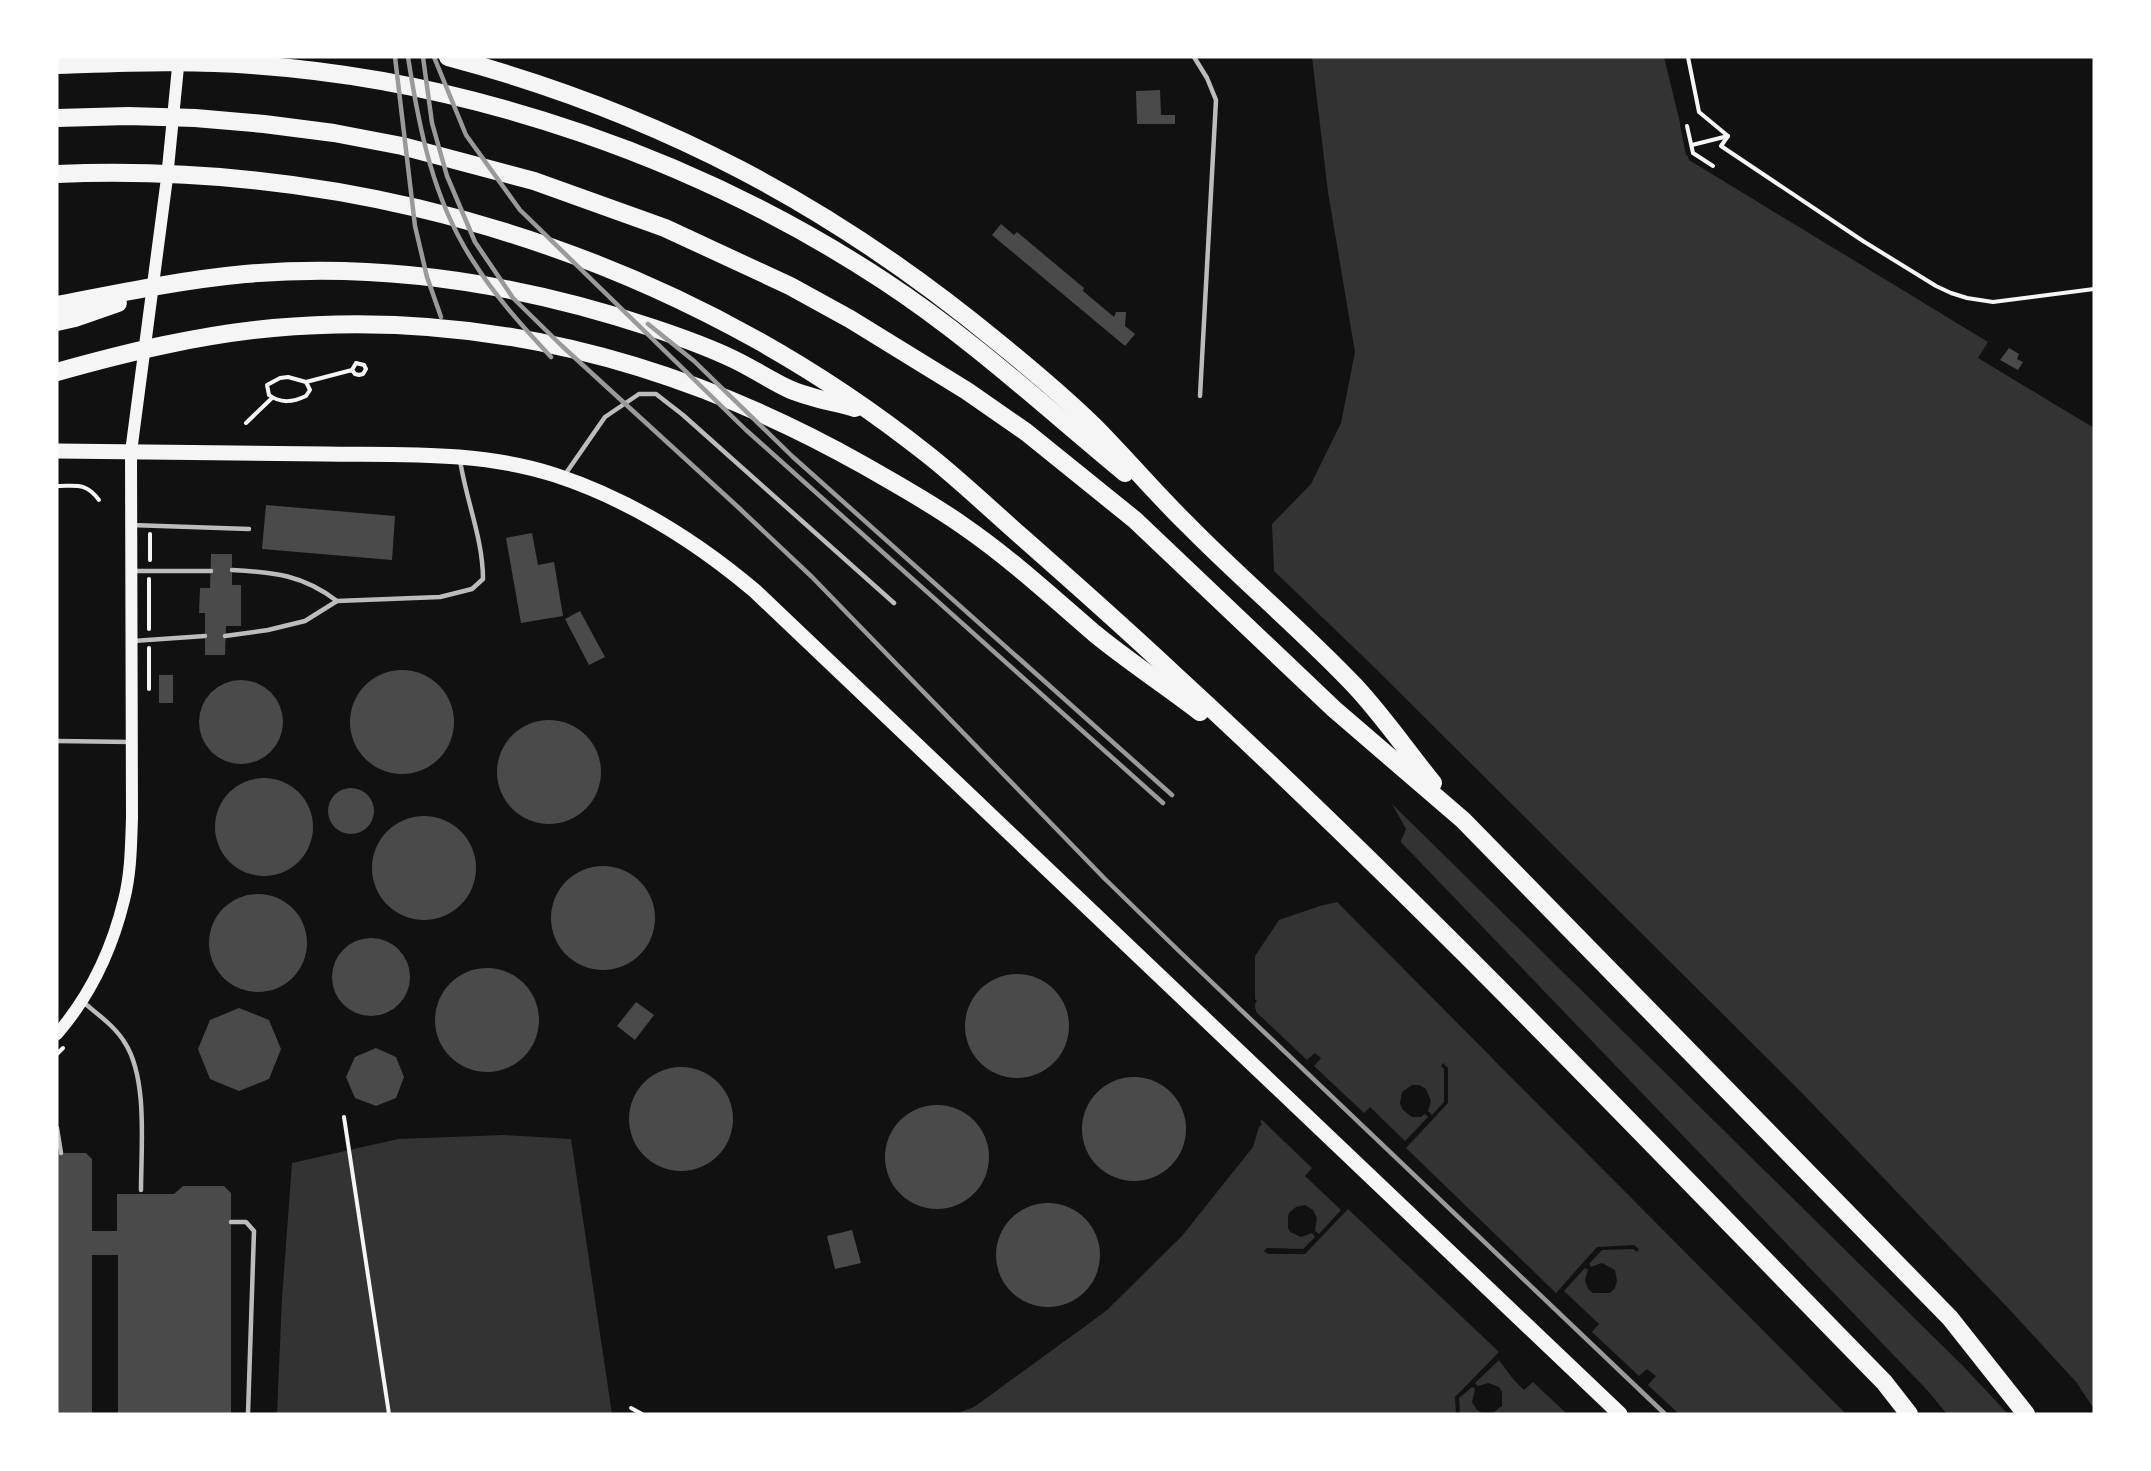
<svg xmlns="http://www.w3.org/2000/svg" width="2151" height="1471" viewBox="0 0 2151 1471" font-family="'Titillium Web',sans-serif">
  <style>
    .water { fill: #333 }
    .pier { fill: #111 }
    .building { fill: #4a4a4a }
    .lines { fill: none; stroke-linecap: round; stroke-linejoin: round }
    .path { stroke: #f5f5f5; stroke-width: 4 }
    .service { stroke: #bcbcbc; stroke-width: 4.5 }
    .secondary { stroke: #f5f5f5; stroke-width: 12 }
    .primary { stroke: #f5f5f5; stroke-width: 15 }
    .motorway { stroke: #f5f5f5; stroke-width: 18 }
    .rail { stroke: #9a9a9a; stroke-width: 4.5 }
  </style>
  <rect width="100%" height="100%" fill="#111"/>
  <!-- water -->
  <g class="water">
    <path d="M 1312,57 L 1664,57 L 1689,160 L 1988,342 L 1978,358 L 2094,428 L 2094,1414 L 955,1414 L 974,1407 L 1106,1311 L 1182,1236 L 1253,1147 L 1273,1080 L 1255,1007 L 1255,956 L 1279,920 L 1320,906 L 1355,898 L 1391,865 L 1406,829 L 1275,593 L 1272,524 L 1311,484 L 1341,423 L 1355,352 L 1328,192 Z"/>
    <path d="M 504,1135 L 571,1139 L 612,1414 L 277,1414 L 282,1299 L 292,1163 L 398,1139 Z"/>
  </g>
  <!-- pier -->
  <g class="pier">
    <path d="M 1683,124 L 1692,158 L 1715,172 L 1714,174 L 1686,155 L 1680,125 Z"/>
    <path d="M 1271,568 L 1375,668 L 1803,1094 L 2009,1309 L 2077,1383 L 2094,1409 L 2094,1414 L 2008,1414 L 1962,1365 L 1385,797 L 1273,595 Z"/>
    <path d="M 1398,839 L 1928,1391 L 1947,1414 L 1846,1414 L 1334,899 L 1353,895 L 1389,863 Z"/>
    <path d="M 1252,996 L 1257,1001 L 1252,1008 L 1307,1060 L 1315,1053 L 1321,1058 L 1314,1066 L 1364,1113 L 1370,1107 L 1405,1141 L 1428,1117 L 1425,1114 L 1421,1117 L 1412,1117 L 1403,1110 L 1400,1104 L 1402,1092 L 1412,1085 L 1419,1085 L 1426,1089 L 1431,1101 L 1428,1111 L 1432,1115 L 1444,1102 L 1444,1069 L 1441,1066 L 1443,1063 L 1448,1068 L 1448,1103 L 1406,1148 L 1556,1293 L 1597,1247 L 1634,1245 L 1639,1249 L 1637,1252 L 1633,1249 L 1602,1250 L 1589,1264 L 1591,1267 L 1602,1263 L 1615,1270 L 1617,1281 L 1615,1288 L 1610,1293 L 1593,1293 L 1588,1289 L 1585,1280 L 1588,1270 L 1585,1268 L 1564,1291 L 1599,1324 L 1592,1332 L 1639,1376 L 1647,1369 L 1656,1376 L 1648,1385 L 1679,1414 L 1567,1414 L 1533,1382 L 1524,1390 L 1513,1379 L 1499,1360 L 1475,1383 L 1478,1386 L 1488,1383 L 1499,1387 L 1502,1392 L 1502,1406 L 1491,1414 L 1482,1413 L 1477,1410 L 1472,1402 L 1475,1389 L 1472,1387 L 1459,1398 L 1460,1414 L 1456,1414 L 1455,1397 L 1499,1352 L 1348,1209 L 1305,1254 L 1268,1254 L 1264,1251 L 1267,1248 L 1303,1249 L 1315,1237 L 1312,1233 L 1301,1237 L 1290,1232 L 1288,1228 L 1288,1217 L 1289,1213 L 1296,1207 L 1305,1205 L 1313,1210 L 1317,1218 L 1315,1231 L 1319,1234 L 1341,1210 L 1305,1176 L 1312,1168 L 1261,1119 L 1259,1121 L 1262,1124 L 1255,1131 L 1270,1080 L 1252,1008 Z"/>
  </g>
  <!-- building -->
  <g class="building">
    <path d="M 1160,90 L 1161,115 L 1175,115 L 1175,124 L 1137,124 L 1136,91 Z"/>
    <path d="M 1001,224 L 1014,235 L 1017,232 L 1084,288 L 1083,291 L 1114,317 L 1116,312 L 1126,312 L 1125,326 L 1135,334 L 1125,346 L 992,235 Z"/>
    <path d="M 2009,348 L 2019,354 L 2017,359 L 2023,362 L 2018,370 L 2000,360 Z"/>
    <path d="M 266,505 L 395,516 L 392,560 L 262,549 Z"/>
    <path d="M 532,533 L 538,565 L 554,562 L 563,616 L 521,623 L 506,538 Z"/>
    <path d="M 211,554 L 232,554 L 232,585 L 241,585 L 241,626 L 226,626 L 225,655 L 205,655 L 205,613 L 199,613 L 200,588 L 210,588 Z"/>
    <path d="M 580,611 L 605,657 L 589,665 L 565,619 Z"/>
    <circle cx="402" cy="722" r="52"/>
    <rect x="159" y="675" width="14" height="28"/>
    <circle cx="241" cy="722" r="42"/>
    <circle cx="549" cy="772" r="52"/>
    <circle cx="264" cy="827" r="49"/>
    <circle cx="351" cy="811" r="23"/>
    <circle cx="424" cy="868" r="52"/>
    <circle cx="603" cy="918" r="52"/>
    <circle cx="258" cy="943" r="49"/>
    <circle cx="371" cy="977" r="39"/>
    <circle cx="487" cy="1020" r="52"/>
    <circle cx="1017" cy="1026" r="52"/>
    <path d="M 636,1002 L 654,1015 L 635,1040 L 617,1026 Z"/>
    <path d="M 239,1008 L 269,1020 L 281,1049 L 269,1079 L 239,1091 L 210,1079 L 198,1049 L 210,1020 Z"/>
    <path d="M 376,1048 L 396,1057 L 404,1077 L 396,1098 L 376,1106 L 355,1098 L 346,1077 L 355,1057 Z"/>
    <circle cx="681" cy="1119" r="52"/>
    <circle cx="1134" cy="1129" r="52"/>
    <circle cx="937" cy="1157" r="52"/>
    <path d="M 57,1153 L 86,1153 L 92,1159 L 92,1231 L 117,1231 L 117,1194 L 174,1194 L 183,1186 L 224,1186 L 231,1193 L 231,1414 L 118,1414 L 118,1255 L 92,1255 L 92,1414 L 57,1414 Z"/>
    <circle cx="1048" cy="1255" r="52"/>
    <path d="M 852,1230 L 861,1263 L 835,1269 L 827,1236 Z"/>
  </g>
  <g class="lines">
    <!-- path -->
    <g class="path">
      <path d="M 1688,57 L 1699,112 L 1728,136 L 1721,146 L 1863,241 L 1936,286 L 1951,293 L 1967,298 L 1993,302 L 2094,289"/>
      <path d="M 1687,126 L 1693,153 L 1713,166"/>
      <path d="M 1692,145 L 1728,136"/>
      <path d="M 288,377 L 306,382 L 310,390 L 306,396 C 293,402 281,404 269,395 L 267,385 L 280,378 Z"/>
      <path d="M 306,382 L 352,370 L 356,363 L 364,365 L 366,369 L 363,374 L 359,375 L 355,374 L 352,370"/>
      <path d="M 246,423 L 272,398"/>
      <path d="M 57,486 C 76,486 86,482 99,500"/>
      <path d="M 150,560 L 150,534"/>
      <path d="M 149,629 L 149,579"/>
      <path d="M 149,689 L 149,648"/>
      <path d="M 57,1054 L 63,1048"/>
      <path d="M 344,1117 L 389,1414"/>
      <path d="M 631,1408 L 642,1414"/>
    </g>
    <!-- service -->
    <g class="service">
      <path d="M 1194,57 L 1207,78 L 1216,100 L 1200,396"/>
      <path d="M 564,476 L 605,417 L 639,394 L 656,394 L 683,415 L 894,603"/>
      <path d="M 131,525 L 249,529"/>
      <path d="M 232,570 C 274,572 303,575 337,601"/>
      <path d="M 132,571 L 211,571"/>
      <path d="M 225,636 L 268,630 L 305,621 L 337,601 L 440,597 L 472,589 L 483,579 C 483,539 466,500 460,460"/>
      <path d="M 133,641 L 205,636"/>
      <path d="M 57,741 L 132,742"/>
      <path d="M 82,1001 C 97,1014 115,1026 125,1043 C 148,1079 141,1148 141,1190"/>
      <path d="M 57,1128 L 61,1153"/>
      <path d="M 231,1222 L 246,1222 L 254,1231 L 248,1414"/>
    </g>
    <!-- secondary -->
    <path class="secondary" d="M 57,1034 C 90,996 112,949 124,900 C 131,873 131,845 132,818 L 131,452 L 167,178 L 179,57"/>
    <!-- primary -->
    <path class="primary" d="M 57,451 C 146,452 236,453 325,454 C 402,455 482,451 555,475 C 628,499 697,542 755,591 L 1620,1414"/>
    <!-- motorway -->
    <g class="motorway">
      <path d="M 448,57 C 658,113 832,205 999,343 C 1031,369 1063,396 1093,425 C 1126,458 1155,493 1188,525 C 1242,580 1302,630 1355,686 C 1383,716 1407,751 1433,783"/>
      <path d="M 57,65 C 122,63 187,60 252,65 C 473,80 700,160 884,281 C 971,338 1045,407 1125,473"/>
      <path d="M 57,118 L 128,116 L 195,118 L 264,124 L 334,133 L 402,146 L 534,181 L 665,228 L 790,286 L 850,319 L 967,391 L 1026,432 L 1135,520 L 1334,709 L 1463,820 L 1950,1318 L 2026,1414"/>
      <path d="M 57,174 C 302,164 542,220 757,340 C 816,373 874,412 927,454 C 960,480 990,509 1022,537 C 1073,582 1124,627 1174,674 C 1420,900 1650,1143 1884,1382 L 1909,1414"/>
      <path d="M 57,305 C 119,293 182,280 245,274 C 384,262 521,284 653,328 C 680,337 708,347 733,359 C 752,368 770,380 789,389 C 809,398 834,402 855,408"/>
      <path d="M 57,322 L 75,318 L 118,303"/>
      <path d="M 57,372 C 128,352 199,335 273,328 C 484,309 683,363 865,466 C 898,485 931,503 962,525 C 1010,558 1050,595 1094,633 C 1128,661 1165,685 1200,712"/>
    </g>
    <!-- rail -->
    <g class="rail">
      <path d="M 395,57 L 415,226 L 427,277 L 441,317"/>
      <path d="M 408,57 C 419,128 433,200 473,261 C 495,296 523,327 551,357"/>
      <path d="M 423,57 L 432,123 L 447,176 L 475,242 L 513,298 L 562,346 L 739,508 L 812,577 L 1104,878 L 1180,952 L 1665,1414"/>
      <path d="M 434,57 L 466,135 L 520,210 L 746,430 L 1163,803"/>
      <path d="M 648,324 L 694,361 L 793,457 L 1172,795"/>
    </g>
  </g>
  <!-- border -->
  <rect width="2151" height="1471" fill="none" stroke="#ffffff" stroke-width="117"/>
</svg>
